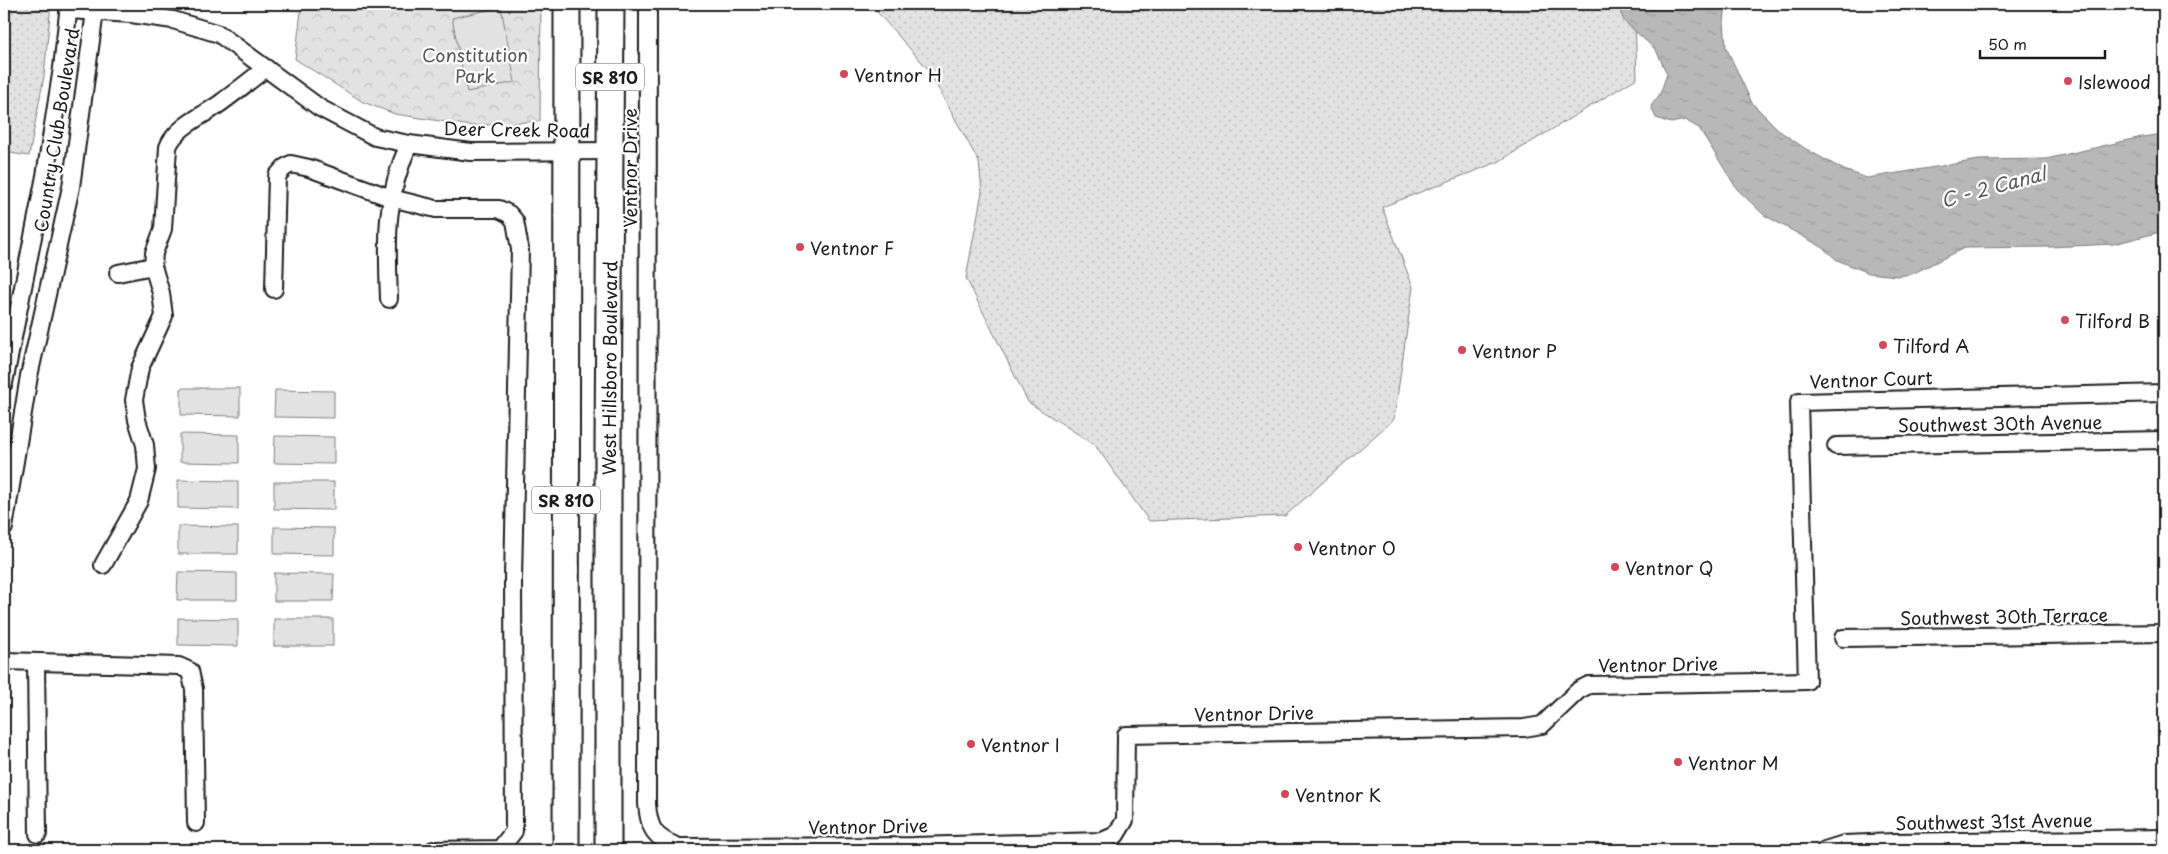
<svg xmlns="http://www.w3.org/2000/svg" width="2168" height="854" viewBox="0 0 2168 854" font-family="'Playpen Sans',sans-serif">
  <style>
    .grass { fill: url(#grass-dots); stroke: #7f7f7f }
    .forest { fill: url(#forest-crowns); stroke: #7f7f7f }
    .pitch { fill: #e2e2e2; stroke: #7f7f7f }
    .water { fill: url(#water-ripples); stroke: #7a7a7a }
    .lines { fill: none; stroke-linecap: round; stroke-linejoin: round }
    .minor-casing { stroke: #1c1c1c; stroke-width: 20 }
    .primary-casing { stroke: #1c1c1c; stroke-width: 29 }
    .minor { stroke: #fff; stroke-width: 16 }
    .primary { stroke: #fff; stroke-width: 25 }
    .poi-dot { fill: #d1495b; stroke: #fff; stroke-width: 2 }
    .labels { text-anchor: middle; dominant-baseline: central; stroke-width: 4.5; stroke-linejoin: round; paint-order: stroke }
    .shield { fill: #fff; stroke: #606060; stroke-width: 1 }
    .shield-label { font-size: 16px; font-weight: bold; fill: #1c1c1c }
    .park-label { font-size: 18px; fill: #575757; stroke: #fff }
    .poi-label { font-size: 18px; fill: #1c1c1c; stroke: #fff; text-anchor: start }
    .street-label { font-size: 18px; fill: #1c1c1c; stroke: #fff }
    .water-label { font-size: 19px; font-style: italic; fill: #5a5a5a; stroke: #fff }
  </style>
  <defs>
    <pattern id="grass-dots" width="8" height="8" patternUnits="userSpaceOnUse" patternTransform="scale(1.25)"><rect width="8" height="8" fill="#e2e2e2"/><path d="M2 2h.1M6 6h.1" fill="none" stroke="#c1c1c1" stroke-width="1.8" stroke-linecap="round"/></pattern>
    <pattern id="forest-crowns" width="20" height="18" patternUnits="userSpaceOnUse" patternTransform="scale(1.25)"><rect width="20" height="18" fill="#e2e2e2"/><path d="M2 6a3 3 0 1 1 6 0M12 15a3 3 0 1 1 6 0" fill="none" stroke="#c1c1c1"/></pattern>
    <pattern id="water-ripples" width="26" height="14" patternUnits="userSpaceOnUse" patternTransform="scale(1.25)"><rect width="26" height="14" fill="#b8b8b8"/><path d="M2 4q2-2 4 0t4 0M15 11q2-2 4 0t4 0" fill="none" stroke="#9e9e9e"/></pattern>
  </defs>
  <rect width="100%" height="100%" fill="#fff"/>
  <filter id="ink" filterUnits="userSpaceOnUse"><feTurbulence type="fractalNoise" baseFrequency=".02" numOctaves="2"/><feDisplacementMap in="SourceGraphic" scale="10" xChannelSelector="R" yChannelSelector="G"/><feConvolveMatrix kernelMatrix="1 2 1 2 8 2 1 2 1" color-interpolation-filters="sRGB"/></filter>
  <g filter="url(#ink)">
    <!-- grass -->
    <g class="grass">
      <path d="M 4,4 L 51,4 L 44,76 L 29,156 L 4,152 Z"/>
      <path d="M 870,4 L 1647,4 L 1635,16 L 1637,78 L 1498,162 L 1382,207 L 1413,287 L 1394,419 L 1285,516 L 1149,521 L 1095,445 L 1028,402 L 966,278 L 982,192 L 979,162 L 927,68 Z"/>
    </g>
    <!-- forest -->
    <path class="forest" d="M 302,4 L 541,4 L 540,121 L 472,126 L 395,114 L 363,102 L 295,59 Z"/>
    <!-- pitch -->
    <g class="pitch">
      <path d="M 501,7 L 515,82 L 467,92 L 452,18 Z"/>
      <path d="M 181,388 L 240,388 L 240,416 L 181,415 Z"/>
      <path d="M 275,390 L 334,391 L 334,418 L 274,417 Z"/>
      <path d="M 180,434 L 239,435 L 239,463 L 180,462 Z"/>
      <path d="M 275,436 L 334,437 L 334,464 L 274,463 Z"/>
      <path d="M 178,480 L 238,481 L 238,509 L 178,508 Z"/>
      <path d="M 274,482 L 334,482 L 334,510 L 274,509 Z"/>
      <path d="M 178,526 L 238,527 L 238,554 L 178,554 Z"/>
      <path d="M 274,527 L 334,528 L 334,555 L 274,554 Z"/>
      <path d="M 178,572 L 237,573 L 237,600 L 177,600 Z"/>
      <path d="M 274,573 L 334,574 L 333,601 L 274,601 Z"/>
      <path d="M 178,618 L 238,619 L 238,646 L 178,645 Z"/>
      <rect x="274" y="619" width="59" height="27"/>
    </g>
    <!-- water -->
    <path class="water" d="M 1617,4 L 1726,4 L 1724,22 L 1726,47 L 1752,103 L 1781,132 L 1806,149 L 1844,170 L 1867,178 L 1979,160 L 2046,159 L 2142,137 L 2164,134 L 2164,231 L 2114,244 L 2050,247 L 1964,248 L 1912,274 L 1897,276 L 1869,273 L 1837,260 L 1822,247 L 1764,215 L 1737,189 L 1699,128 L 1685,120 L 1671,123 L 1656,118 L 1651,106 L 1660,94 L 1667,74 L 1656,50 L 1624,21 Z"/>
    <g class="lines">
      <defs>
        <g id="minor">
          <path d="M 648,4 L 647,804 C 649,829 654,838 679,847 L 913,846 L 1102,841 L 1116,835 L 1125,820 L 1126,735 L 1524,728 L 1542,725 L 1579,690 L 1589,685 L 1807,681 L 1799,402 L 2164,393"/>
          <path d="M 69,10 L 131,14 L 173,20 L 219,34 L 320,108 L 375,137 L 409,144 L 471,152 L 610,151"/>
          <path d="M 118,273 L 153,266"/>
          <path d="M 274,289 L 277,176 L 284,168 L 291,164 L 309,168 L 391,198 L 436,209 L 499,209 L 509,214 L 515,221 L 520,249 L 513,579 L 514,831 L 500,849 L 433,850"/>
          <path d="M 389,299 C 387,241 384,199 409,144"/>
          <path d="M 4,383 L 45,176 L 62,68 L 69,4"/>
          <path d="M 1836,446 L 2164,440"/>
          <path d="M 4,528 L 29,376 L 71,187 L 96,4"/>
          <path d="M 103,565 L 139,501 L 147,469 L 145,445 L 137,420 L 134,400 L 140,368 L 164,316 L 161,293 L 153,266 L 154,253 L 163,229 L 168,147 C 176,126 205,115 222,102 C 237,91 252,79 266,68"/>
          <path d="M 1843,638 L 2164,633"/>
          <path d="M 4,661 L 179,666 L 190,671 L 194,689 L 196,823"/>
          <path d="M 36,662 L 38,834"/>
          <path d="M 1825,850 L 1844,844 L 1895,842 L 2164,838"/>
        </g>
        <g id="primary">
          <path d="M 566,850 L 567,4"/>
          <path id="s1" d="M 608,850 L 608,445 L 611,4"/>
        </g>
      </defs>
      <!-- minor casing -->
      <use href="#minor" class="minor-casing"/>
      <!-- primary casing -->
      <use href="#primary" class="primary-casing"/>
      <!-- minor -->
      <use href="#minor" class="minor"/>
      <!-- primary -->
      <use href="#primary" class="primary"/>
    </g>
  </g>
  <!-- markers -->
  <g class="poi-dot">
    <circle cx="844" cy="74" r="5"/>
    <circle cx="2068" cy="81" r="5"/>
    <circle cx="800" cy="247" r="5"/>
    <circle cx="2065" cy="320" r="5"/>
    <circle cx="1883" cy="345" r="5"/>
    <circle cx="1462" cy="350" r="5"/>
    <circle cx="1298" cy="547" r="5"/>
    <circle cx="1615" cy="567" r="5"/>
    <circle cx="971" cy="744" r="5"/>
    <circle cx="1678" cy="762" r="5"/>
    <circle cx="1285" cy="794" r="5"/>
  </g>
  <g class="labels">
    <!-- shield labels -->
    <g class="shield">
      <rect x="576" y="63.5" width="68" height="27" rx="4"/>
      <rect x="532" y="486.5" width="68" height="27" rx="4"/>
    </g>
    <g class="shield-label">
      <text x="610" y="77">SR 810</text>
      <text x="566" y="500">SR 810</text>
    </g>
    <!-- park labels -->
    <g class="park-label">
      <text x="475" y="54">Constitution<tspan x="475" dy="21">Park</tspan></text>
    </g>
    <!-- poi labels -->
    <g class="poi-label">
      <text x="854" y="74">Ventnor H</text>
      <text x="2078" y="81">Islewood</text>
      <text x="810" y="247">Ventnor F</text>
      <text x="2075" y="320">Tilford B</text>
      <text x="1893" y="345">Tilford A</text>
      <text x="1472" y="350">Ventnor P</text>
      <text x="1308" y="547">Ventnor O</text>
      <text x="1625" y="567">Ventnor Q</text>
      <text x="981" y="744">Ventnor I</text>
      <text x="1688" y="762">Ventnor M</text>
      <text x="1295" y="794">Ventnor K</text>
    </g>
    <!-- street labels -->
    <g class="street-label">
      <text transform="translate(517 129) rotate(1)">Deer Creek Road</text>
      <text transform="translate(56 130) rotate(-81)">Country Club Boulevard</text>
      <text transform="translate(629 168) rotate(-90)">Ventnor Drive</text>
      <text stroke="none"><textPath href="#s1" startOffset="482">West Hillsboro Boulevard</textPath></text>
      <text transform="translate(1871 379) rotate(-2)">Ventnor Court</text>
      <text transform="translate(2000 423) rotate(-1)">Southwest 30th Avenue</text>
      <text transform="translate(2004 616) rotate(-1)">Southwest 30th Terrace</text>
      <text transform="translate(1658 664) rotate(-1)">Ventnor Drive</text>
      <text transform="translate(1254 713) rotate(-1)">Ventnor Drive</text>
      <text transform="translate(1994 821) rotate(-1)">Southwest 31st Avenue</text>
      <text transform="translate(868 826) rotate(-1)">Ventnor Drive</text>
    </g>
    <!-- water labels -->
    <g class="water-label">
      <text transform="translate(1993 186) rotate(-15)">C - 2 Canal</text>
    </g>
  </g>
  <!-- margin -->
  <rect width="2168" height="854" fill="none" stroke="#fff" stroke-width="20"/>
  <rect x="10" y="10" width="2148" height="834" fill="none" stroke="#1c1c1c" stroke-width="2" filter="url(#ink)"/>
  <!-- scale -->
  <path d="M1980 50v8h125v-8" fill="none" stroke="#1c1c1c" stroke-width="2.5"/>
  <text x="1988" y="50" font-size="15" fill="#1c1c1c" stroke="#ffffff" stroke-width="4" paint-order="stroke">50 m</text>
</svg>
